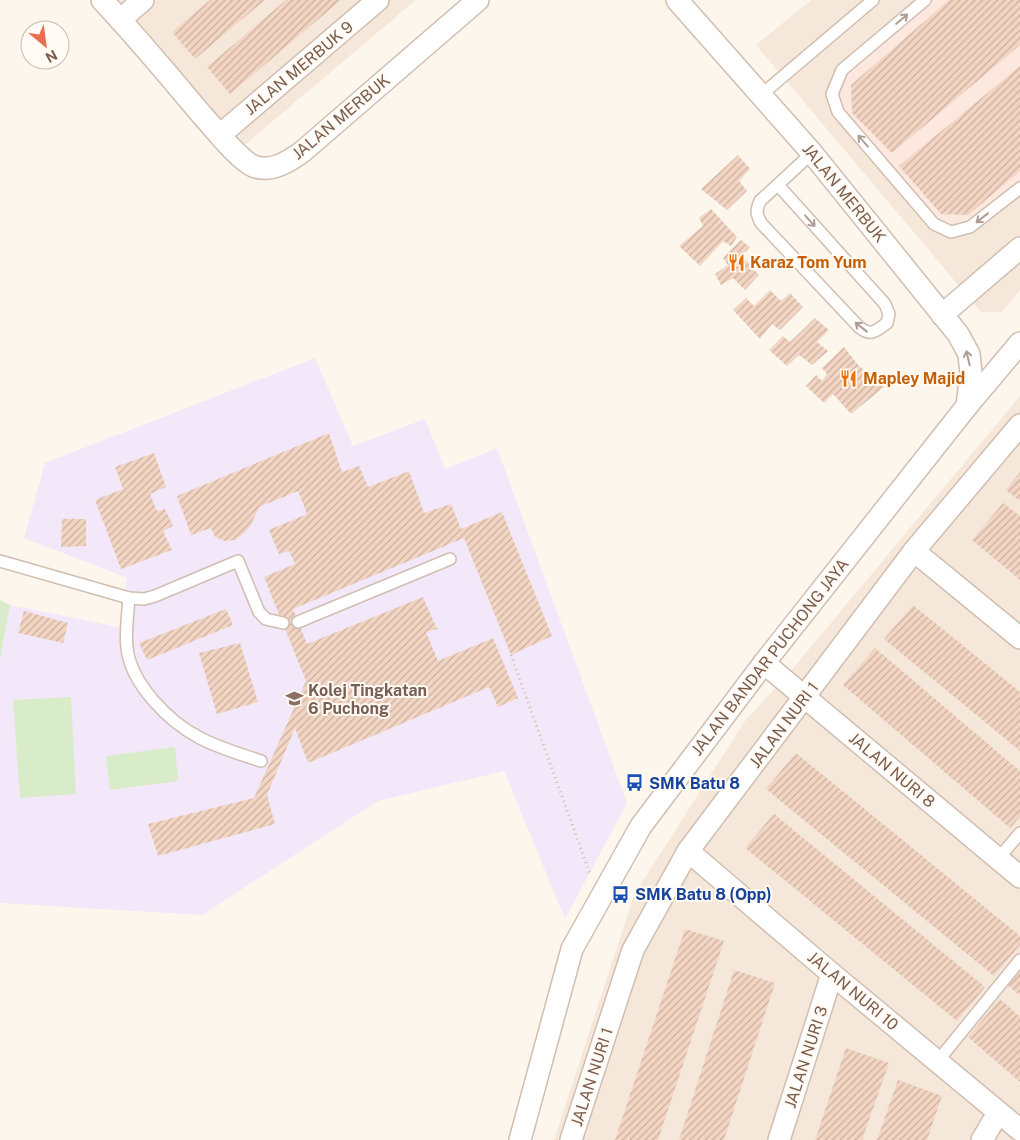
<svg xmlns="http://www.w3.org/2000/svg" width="1020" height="1140" viewBox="0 0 1020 1140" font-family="'Public Sans',sans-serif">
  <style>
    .residential { fill: #f5e8da }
    .commercial { fill: #fde8e0 }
    .education { fill: #f3e8fa }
    .park { fill: #d8ecc9 }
    .building { fill: url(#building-hatch) }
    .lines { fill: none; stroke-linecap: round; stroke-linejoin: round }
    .lane-casing { stroke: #d1beb0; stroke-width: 14 }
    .street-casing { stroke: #d1beb0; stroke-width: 24 }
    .path { stroke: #d9b8a5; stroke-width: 3; stroke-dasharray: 1 4; stroke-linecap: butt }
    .lane { stroke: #fff; stroke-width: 11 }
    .street { stroke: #fff; stroke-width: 21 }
    .oneway { stroke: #af9d94 }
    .labels { text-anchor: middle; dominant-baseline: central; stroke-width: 4; stroke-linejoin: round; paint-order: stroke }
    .street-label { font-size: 16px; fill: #7a5c4d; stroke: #fffaf3 }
    .food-label { font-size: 16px; font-weight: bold; fill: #c56008; stroke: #fffaf3; text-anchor: start }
    .education-label { font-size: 16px; font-weight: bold; fill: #785e54; stroke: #fffaf3; text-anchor: start }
    .transit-label { font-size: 16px; font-weight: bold; fill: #164399; stroke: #fffaf3; text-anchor: start }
  </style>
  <defs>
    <pattern id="building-hatch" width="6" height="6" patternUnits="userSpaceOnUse" patternTransform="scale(1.25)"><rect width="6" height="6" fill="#f3d5c3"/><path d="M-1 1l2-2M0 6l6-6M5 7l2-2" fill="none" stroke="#cab0a1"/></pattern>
  </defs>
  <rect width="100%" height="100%" fill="#fdf6ec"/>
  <!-- residential -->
  <g class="residential">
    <path d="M 93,0 L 416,0 L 228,159 Z"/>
    <path d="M 811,0 L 1020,0 L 1020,290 L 1002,312 L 981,312 L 756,45 Z"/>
    <path d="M 1020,396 L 1020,1140 L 554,1140 L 634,895 L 745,721 L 790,672 Z"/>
  </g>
  <!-- commercial -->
  <path class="commercial" d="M 934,0 L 1020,0 L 1020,180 L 967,222 L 955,226 L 936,218 L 845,113 L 840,96 L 848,72 Z"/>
  <!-- education -->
  <path class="education" d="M 315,358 L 353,446 L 425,419 L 445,469 L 497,448 L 627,803 L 565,919 L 504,771 L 378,801 L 202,915 L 0,903 L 0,600 L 10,605 L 119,627 L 127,578 L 24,538 L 45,463 Z"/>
  <!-- park -->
  <g class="park">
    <path d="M 0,600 L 10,605 L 0,659 Z"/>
    <path d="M 71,697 L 76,794 L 20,798 L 13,700 Z"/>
    <path d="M 175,747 L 178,781 L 110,790 L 106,756 Z"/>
  </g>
  <!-- building -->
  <g class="building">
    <path d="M 210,0 L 265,0 L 195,59 L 172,32 Z"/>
    <path d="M 286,0 L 341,0 L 230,94 L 207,67 Z"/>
    <path d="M 949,0 L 1020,0 L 1020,45 L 892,153 L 852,113 L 851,85 Z"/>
    <path d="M 1020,66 L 1020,171 L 968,215 L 941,214 L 899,166 Z"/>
    <path d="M 738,155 L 750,169 L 739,181 L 747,191 L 727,210 L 701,189 Z"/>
    <path d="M 711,209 L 737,237 L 731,246 L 723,241 L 700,266 L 679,246 L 703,226 L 699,218 Z"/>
    <path d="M 741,240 L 750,247 L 742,256 L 759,275 L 745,290 L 733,278 L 721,285 L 715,274 L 728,265 L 723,258 Z"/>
    <path d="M 770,290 L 781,301 L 790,293 L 803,307 L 780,330 L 772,324 L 760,339 L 733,310 L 746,298 L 754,306 Z"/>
    <path d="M 815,318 L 829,330 L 817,342 L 828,351 L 812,365 L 799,355 L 787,366 L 769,350 L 783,336 L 790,342 Z"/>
    <path d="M 844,347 L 859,366 L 884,387 L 851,414 L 833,394 L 824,403 L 806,386 L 816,375 L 822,381 L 827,374 L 822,368 Z"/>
    <path d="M 329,433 L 342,472 L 359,466 L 368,487 L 409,471 L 424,513 L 451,504 L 461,529 L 502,512 L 552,636 L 511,655 L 464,538 L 293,609 L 307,644 L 423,597 L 437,629 L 426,632 L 438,661 L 493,638 L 518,698 L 498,707 L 489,687 L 308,763 L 295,728 L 267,795 L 275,824 L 158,856 L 148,824 L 254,798 L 306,681 L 264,577 L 295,564 L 289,551 L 279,554 L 269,530 L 307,514 L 298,491 L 259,507 L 251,525 L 244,533 L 235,540 L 225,541 L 215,537 L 211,528 L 191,535 L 177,496 Z"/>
    <path d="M 154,453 L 166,487 L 150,494 L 157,511 L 165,509 L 173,526 L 163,531 L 172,550 L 121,569 L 95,500 L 123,489 L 115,467 Z"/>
    <path d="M 1020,472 L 1020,501 L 1006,490 Z"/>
    <path d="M 1003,503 L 1020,516 L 1020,580 L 972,540 Z"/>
    <path d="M 62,519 L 86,519 L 86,546 L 61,547 Z"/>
    <path d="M 913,605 L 1020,692 L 1020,751 L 884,639 Z"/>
    <path d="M 226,609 L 233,625 L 147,660 L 139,643 Z"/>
    <path d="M 24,611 L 68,623 L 63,643 L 18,633 Z"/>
    <path d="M 240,643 L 258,702 L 217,714 L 199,653 Z"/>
    <path d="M 875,648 L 1020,771 L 1020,817 L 1010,828 L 843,685 Z"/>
    <path d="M 796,753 L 1020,936 L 1020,945 L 994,976 L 766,789 Z"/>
    <path d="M 774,814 L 985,987 L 957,1021 L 745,848 Z"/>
    <path d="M 685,929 L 724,941 L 658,1140 L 615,1140 Z"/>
    <path d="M 734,970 L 775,983 L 724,1140 L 679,1140 Z"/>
    <path d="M 1020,970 L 1020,995 L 1007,985 Z"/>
    <path d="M 1000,999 L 1020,1017 L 1020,1082 L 968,1037 Z"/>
    <path d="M 846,1048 L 889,1063 L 862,1140 L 815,1140 Z"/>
    <path d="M 898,1080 L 942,1096 L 927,1140 L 877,1140 Z"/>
  </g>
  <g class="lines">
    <defs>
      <g id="lane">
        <path d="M 925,0 L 842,70 L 832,94 L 838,112 L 934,224 L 951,232 L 970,227 L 1020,188"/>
        <path d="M 761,95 L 873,0"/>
        <path d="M 778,185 L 885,304 L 889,314 L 887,323 C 876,331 871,337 859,327 L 761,223 C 756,214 756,210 760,201 L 812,153"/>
        <path d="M 0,561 L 129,598 L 144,599 L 155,596 L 238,561 L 259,612 L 266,619 L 283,623"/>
        <path d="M 129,598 C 128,614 125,632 127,648 C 131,684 169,722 200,738 C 219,748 240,754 261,761"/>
        <path d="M 298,622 L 450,559"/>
        <path d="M 998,859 L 1020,833"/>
        <path d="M 937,1062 L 1020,960"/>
      </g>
      <g id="street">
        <path d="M 102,0 C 137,37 169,76 202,115 C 214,128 238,159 253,166 C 271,173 288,162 302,152 L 478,0"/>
        <path d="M 677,0 L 812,153 L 958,334 L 969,354 L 971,373 L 967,406"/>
        <path d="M 120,20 L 143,0"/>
        <path d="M 220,135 L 378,0"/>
        <path d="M 942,315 L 1020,248"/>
        <path d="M 914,551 L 1020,638"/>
        <path d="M 764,663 L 1020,877"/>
        <path d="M 688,851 L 832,974 L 1020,1130"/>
        <path d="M 520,1140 L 572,949 L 641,826 L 764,663 L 967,406 L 1020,343"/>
        <path d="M 571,1140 L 633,950 L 688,851 L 914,551 L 1020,425"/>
        <path d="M 779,1140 L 832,974"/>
        <path d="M 982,1140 L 998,1113"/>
      </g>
    </defs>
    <!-- lane casing -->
    <use href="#lane" class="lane-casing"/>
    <!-- street casing -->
    <use href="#street" class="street-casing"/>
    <!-- path -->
    <path class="path" d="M 511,655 L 590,874"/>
    <!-- lane -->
    <use href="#lane" class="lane"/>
    <!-- street -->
    <use href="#street" class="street"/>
  </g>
  <!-- one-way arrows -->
  <defs><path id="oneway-shaft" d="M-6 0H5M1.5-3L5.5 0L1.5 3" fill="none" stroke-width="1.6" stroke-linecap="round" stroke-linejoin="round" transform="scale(1.25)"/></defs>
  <g class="oneway">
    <use href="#oneway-shaft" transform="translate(902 19) rotate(-40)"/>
    <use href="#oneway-shaft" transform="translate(863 141) rotate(-131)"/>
    <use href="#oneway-shaft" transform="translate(982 218) rotate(142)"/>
    <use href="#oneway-shaft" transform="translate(810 221) rotate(48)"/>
    <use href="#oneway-shaft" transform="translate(861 327) rotate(-142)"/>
    <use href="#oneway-shaft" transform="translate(968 358) rotate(-103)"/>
  </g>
  <!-- icons -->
  <defs>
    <symbol id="restaurant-bare" viewBox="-9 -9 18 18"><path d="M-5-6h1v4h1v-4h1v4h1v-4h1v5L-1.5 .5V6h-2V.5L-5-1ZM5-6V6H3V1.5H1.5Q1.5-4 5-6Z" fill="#e8710a" stroke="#fffaf3" stroke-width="2.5" paint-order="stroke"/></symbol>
    <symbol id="university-bare" viewBox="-9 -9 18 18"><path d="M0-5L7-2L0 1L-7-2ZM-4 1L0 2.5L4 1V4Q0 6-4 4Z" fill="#8d6e63" stroke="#fffaf3" stroke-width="2.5" paint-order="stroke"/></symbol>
    <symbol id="bus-bare" viewBox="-9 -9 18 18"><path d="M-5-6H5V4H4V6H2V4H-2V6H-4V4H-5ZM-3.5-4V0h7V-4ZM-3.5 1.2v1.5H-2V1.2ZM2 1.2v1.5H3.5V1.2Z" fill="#1a4fb4" stroke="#fffaf3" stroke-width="2.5" paint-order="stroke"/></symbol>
  </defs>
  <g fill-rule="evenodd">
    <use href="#restaurant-bare" x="724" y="250" width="25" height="25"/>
    <use href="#restaurant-bare" x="836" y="366" width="25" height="25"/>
    <use href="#university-bare" x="282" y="686" width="25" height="25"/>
    <use href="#bus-bare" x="622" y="770" width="25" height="25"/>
    <use href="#bus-bare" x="608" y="882" width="25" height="25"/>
  </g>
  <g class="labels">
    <!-- street labels -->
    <g class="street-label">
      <text transform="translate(299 68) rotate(-40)">JALAN MERBUK 9</text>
      <text transform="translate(341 117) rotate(-40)">JALAN MERBUK</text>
      <text transform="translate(844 193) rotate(51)">JALAN MERBUK</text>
      <text transform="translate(770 657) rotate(-52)">JALAN BANDAR PUCHONG JAYA</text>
      <text transform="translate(784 725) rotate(-53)">JALAN NURI 1</text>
      <text transform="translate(892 770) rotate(40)">JALAN NURI 8</text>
      <text transform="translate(853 991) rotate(40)">JALAN NURI 10</text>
      <text transform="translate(806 1057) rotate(-72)">JALAN NURI 3</text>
      <text transform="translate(592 1077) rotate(-72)">JALAN NURI 1</text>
    </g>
    <!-- food labels -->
    <g class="food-label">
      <text x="750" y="262">Karaz Tom Yum</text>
      <text x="863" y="378">Mapley Majid</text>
    </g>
    <!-- education labels -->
    <g class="education-label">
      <text x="308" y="690">Kolej Tingkatan<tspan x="308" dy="18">6 Puchong</tspan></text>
    </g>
    <!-- transit labels -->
    <g class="transit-label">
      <text x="649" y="783">SMK Batu 8</text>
      <text x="635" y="894">SMK Batu 8 (Opp)</text>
    </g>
  </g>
  <!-- north arrow -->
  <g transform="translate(45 45) rotate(151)"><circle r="24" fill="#fffaf3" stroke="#cabbb1"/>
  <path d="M0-4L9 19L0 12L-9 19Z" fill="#e76f51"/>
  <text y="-8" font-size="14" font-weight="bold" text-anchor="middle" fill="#7a5c4d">N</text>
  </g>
</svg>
